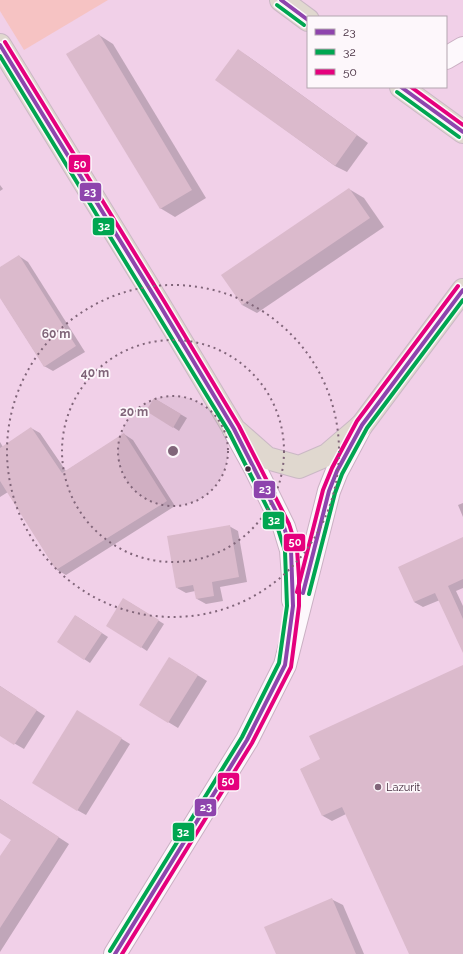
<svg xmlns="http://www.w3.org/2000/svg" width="463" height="954" viewBox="0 0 463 954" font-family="Raleway,sans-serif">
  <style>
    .green { fill: #f6c3c3 }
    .shadow { fill: #0003 }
    .building { fill: #dbbacc }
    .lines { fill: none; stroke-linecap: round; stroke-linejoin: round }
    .minor-casing { stroke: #cab0c3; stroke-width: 24 }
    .highway-casing { stroke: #cab8c5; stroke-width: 24 }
    .minor { stroke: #fdf8fc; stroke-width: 22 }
    .highway { stroke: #e0d8cf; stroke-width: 22 }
    .bus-1-casing { stroke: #fdf7fb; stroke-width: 7 }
    .bus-2-casing { stroke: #fdf7fb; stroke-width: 7 }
    .bus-3-casing { stroke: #fdf7fb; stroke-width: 7 }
    .bus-1 { stroke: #8e44ad; stroke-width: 4 }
    .bus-2 { stroke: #00a651; stroke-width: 4 }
    .bus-3 { stroke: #e5007d; stroke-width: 4 }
    .ring { fill: none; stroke: #806579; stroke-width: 2; stroke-dasharray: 2 4 }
    .bus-dot { fill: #432b3d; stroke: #fdf7fb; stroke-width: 1.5 }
    .poi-dot { fill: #806579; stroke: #fdf7fb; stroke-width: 1.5 }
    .labels { text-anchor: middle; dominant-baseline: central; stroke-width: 3.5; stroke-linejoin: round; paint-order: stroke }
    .poi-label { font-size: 11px; fill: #432b3d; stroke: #fdf7fb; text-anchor: start }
    .centre { fill: #806579; stroke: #fdf7fb; stroke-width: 2 }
    .ring-label { font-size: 12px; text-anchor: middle; font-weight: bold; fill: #806579; stroke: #fdf7fb; stroke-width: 3.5; stroke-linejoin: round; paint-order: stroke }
    .line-badge { stroke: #fdf7fb; stroke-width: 1.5 }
    .badge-label { font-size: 11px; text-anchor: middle; font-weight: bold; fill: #fff }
  </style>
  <rect width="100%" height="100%" fill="#f1d0e8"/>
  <!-- green -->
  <path class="green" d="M 0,0 L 108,0 L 24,50 L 0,11 Z"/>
  <!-- shadow -->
  <g class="shadow">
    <path d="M 99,35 L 113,44 L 206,198 L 175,217 L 160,208 Z"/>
    <path d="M 238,50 L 249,57 L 368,143 L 347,172 L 335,166 L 217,80 Z"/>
    <path d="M 0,185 L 3,189 L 0,191 Z"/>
    <path d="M 349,189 L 364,198 L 384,227 L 257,313 L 242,305 L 223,275 Z"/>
    <path d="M 19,256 L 28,262 L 85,352 L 53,371 L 44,366 L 0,297 L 0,268 Z"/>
    <path d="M 155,399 L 187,418 L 179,431 L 173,427 Z"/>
    <path d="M 31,428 L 40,433 L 66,471 L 124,434 L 133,440 L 175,506 L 66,575 L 57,570 L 8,492 L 0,497 L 0,442 L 3,447 Z"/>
    <path d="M 463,503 L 463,517 L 458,505 Z"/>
    <path d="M 229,526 L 238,531 L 247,582 L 220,587 L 223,601 L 206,604 L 197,599 L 195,591 L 186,593 L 177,588 Z"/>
    <path d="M 463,538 L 463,588 L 456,591 L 463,606 L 463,651 L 440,600 L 423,607 L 414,602 Z"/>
    <path d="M 129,602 L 164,624 L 147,651 L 141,647 Z"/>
    <path d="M 76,616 L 108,637 L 90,663 L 84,659 Z"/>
    <path d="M 178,663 L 207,681 L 178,728 L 140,705 Z"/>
    <path d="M 463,666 L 463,954 L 411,954 L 346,814 L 332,821 L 323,816 L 301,769 L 321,760 Z"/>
    <path d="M 0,686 L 45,716 L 24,749 L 0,735 Z"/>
    <path d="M 86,717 L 130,744 L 86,815 L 77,810 Z"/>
    <path d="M 0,799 L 69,844 L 0,952 L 0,858 L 12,839 L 0,831 Z"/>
    <path d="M 331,899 L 343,905 L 364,954 L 277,954 Z"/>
  </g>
  <!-- building -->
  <g class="building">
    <path d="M 99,34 L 192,190 L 160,209 L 66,54 Z"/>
    <path d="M 238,49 L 357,135 L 335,166 L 215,80 Z"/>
    <path d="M 349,188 L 370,218 L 242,305 L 221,275 Z"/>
    <path d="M 19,255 L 76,346 L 44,367 L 0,298 L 0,267 Z"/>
    <path d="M 154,398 L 181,414 L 173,428 L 146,411 Z"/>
    <path d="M 31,427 L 62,473 L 124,433 L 167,501 L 56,570 L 0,481 L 0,448 Z"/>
    <path d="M 230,525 L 239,577 L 212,582 L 214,596 L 196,599 L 193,585 L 176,588 L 167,536 Z"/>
    <path d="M 463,537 L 463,579 L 448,586 L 463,619 L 463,653 L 435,593 L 414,602 L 398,567 Z"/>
    <path d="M 123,598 L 159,620 L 141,648 L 106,626 Z"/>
    <path d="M 75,615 L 102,633 L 84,660 L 57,642 Z"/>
    <path d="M 169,657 L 198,675 L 168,723 L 139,705 Z"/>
    <path d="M 463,665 L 463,954 L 409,954 L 342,807 L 322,816 L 300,769 L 320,759 L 309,736 Z"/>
    <path d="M 0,686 L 37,710 L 14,745 L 0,736 Z"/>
    <path d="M 77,710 L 122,738 L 77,811 L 32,783 Z"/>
    <path d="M 0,799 L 59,837 L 0,928 L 0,856 L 11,840 L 0,833 Z"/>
    <path d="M 332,898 L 356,954 L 276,954 L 264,927 Z"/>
  </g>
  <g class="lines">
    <defs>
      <g id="minor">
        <path d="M 446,58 L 463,48"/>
        <path d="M 234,430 L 255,468 L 284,527 L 291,550 L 293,578 L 293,600"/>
        <path d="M 115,954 L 247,740 L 285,665 L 329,491 L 337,471 L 361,426"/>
      </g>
      <g id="highway">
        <path d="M 281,0 L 308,20"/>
        <path d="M 0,45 L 159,304 L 234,429 L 267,458 L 299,467 L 327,455 L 362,425 L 463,290"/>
        <path d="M 401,87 L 463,132"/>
      </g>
    </defs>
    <!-- minor casing -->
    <use href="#minor" class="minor-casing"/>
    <!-- highway casing -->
    <use href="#highway" class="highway-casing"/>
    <!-- minor -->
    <use href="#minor" class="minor"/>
    <!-- highway -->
    <use href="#highway" class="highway"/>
    <defs>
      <g id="bus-1">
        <path d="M 281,0 L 308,20"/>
        <path d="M 0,45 L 159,304 L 234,429 L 284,527 L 291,550 L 293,606 L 285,665 L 247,740 L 115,954"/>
        <path d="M 401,87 L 463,132"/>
        <path d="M 303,593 L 329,491 L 337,471 L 362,425 L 463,290"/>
      </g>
      <g id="bus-2">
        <path d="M 277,5 L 304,25"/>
        <path d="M 0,56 L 229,432 L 278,529 L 285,551 L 287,606 L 279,663 L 242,737 L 110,951"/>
        <path d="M 397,92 L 459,137"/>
        <path d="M 309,594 L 335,493 L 342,474 L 367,428 L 463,300"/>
      </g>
      <g id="bus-3">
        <path d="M 5,42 L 164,301 L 239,426 L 289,524 L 297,549 L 299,578 L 299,606 L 291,667 L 252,743 L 122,954"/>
        <path d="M 411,87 L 463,125"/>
        <path d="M 297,592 L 323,490 L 332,468 L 357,421 L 458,286"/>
      </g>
    </defs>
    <!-- bus-1 casing -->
    <use href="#bus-1" class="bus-1-casing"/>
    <!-- bus-2 casing -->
    <use href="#bus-2" class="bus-2-casing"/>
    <!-- bus-3 casing -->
    <use href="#bus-3" class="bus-3-casing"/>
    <!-- bus-1 -->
    <use href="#bus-1" class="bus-1"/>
    <!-- bus-2 -->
    <use href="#bus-2" class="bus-2"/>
    <!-- bus-3 -->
    <use href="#bus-3" class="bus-3"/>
  </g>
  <!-- distance rings -->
  <circle cx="173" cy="451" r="55" fill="#806579" fill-opacity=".12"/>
  <g class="ring">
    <circle cx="173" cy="451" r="55"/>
    <circle cx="173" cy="451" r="111"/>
    <circle cx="173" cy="451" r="166"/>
  </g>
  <!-- markers -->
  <circle class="bus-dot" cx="248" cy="469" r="3.5"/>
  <circle class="poi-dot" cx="378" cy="787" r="4"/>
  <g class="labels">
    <!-- poi labels -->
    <g class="poi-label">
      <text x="386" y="787">Lazurit</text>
    </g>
  </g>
  <circle cx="173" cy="451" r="6" class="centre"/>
  <g class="ring-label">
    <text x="56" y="338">60 m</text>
    <text x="95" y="377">40 m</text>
    <text x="134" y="416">20 m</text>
  </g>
  <g class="line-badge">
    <rect x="68" y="154" width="23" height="19" rx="4" fill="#e5007d"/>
    <rect x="79" y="182" width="23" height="20" rx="4" fill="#8e44ad"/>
    <rect x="92" y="217" width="23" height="19" rx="4" fill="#00a651"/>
    <rect x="253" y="480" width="23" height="19" rx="4" fill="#8e44ad"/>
    <rect x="262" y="511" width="23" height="19" rx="4" fill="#00a651"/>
    <rect x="283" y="533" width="23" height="19" rx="4" fill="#e5007d"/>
    <rect x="217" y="772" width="23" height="19" rx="4" fill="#e5007d"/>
    <rect x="194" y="798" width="23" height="19" rx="4" fill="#8e44ad"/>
    <rect x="172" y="822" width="23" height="20" rx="4" fill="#00a651"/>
  </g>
  <g class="badge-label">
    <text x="80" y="168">50</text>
    <text x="90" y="196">23</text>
    <text x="104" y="230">32</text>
    <text x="265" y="493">23</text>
    <text x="274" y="524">32</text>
    <text x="295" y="546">50</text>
    <text x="228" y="785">50</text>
    <text x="206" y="811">23</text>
    <text x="183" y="836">32</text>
  </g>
  <!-- legend -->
  <rect x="307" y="16" width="140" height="72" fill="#fdf7fb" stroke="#b3a5af"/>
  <rect x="315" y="29" width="20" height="6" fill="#8e44ad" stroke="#b3a5af"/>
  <text x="343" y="36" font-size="12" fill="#432b3d">23</text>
  <rect x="315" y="49" width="20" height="6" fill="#00a651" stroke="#b3a5af"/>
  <text x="343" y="56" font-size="12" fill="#432b3d">32</text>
  <rect x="315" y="69" width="20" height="6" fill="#e5007d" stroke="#b3a5af"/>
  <text x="343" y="76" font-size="12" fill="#432b3d">50</text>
</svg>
